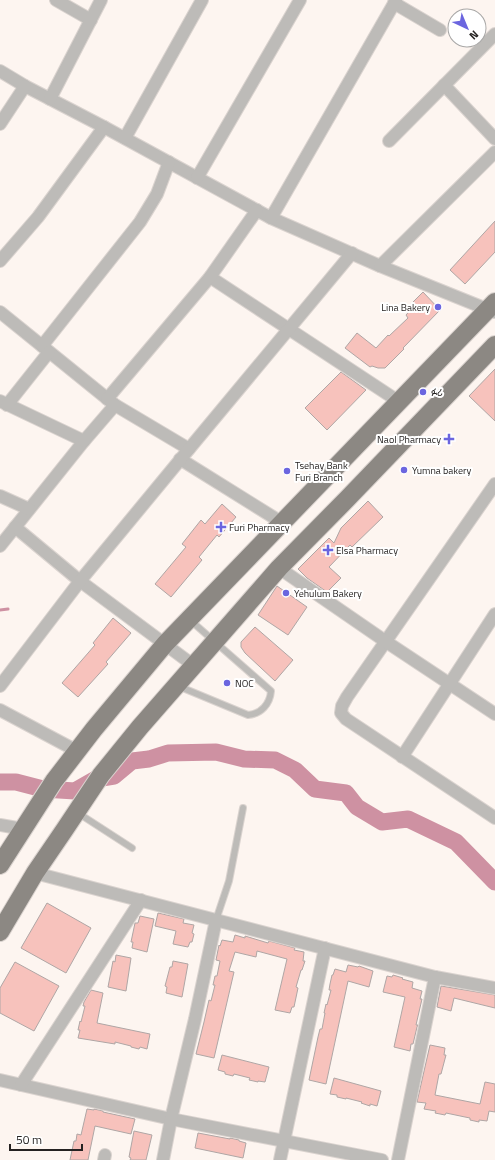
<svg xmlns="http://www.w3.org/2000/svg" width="495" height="1160" viewBox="0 0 495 1160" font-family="'Titillium Web','Noto Sans Ethiopic',sans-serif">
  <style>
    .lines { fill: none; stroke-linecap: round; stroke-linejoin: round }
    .stream { stroke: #ce91a2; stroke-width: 3 }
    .river { stroke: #ce91a2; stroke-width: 17 }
    .building { fill: #f7c2bc; stroke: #afa6a5 }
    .service-casing { stroke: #dad3cf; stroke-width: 8 }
    .minor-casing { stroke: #dad3cf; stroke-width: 14 }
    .primary-casing { stroke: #dad3cf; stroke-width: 20 }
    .service { stroke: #bdbbb8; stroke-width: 6 }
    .minor { stroke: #bdbbb8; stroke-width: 12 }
    .primary { stroke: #8c8883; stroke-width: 18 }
    .poi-dot { fill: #6b65df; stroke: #fff; stroke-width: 1.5 }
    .labels { text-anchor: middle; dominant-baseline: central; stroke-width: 4; stroke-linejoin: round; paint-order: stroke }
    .poi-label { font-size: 10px; fill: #252221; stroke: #fff; text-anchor: start }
  </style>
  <rect width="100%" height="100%" fill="#fdf5f0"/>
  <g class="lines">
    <!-- stream -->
    <path class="stream" d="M 0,610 L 8,609"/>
    <!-- river -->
    <path class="river" d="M 0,782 L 16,782 L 43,789 L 75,791 L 96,779 L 114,776 L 132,761 L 149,759 L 168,753 L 216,752 L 244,759 L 275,760 L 295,770 L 315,789 L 346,793 L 357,807 L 382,822 L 408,819 L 456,842 L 495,882"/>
  </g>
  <!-- building -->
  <g class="building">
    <path d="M 495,221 L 495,252 L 465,284 L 450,270 Z"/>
    <path d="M 423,292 L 440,310 L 403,348 L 404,349 L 385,368 L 378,368 L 372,366 L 370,367 L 345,348 L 357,333 L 376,348 L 388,335 L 389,336 L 408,318 L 406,315 L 415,305 L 413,302 Z"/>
    <path d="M 495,369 L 495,421 L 469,396 Z"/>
    <path d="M 341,372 L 366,390 L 327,430 L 305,408 Z"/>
    <path d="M 368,501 L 383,517 L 352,547 L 350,545 L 329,567 L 341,578 L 327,592 L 307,578 L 298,569 L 329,538 L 334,543 L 341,528 Z"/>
    <path d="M 222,504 L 236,517 L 219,537 L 217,535 L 199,557 L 202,560 L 171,597 L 155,584 L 186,547 L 182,544 L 201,520 L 205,524 Z"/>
    <path d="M 277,586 L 307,607 L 288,635 L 258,615 Z"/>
    <path d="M 113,618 L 131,633 L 106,662 L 108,664 L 78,697 L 62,683 L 95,645 L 93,643 Z"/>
    <path d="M 255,627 L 293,660 L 275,681 L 245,653 L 241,647 L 241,642 Z"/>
    <path d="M 47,903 L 91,928 L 66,973 L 21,948 Z"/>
    <path d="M 158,913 L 184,919 L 183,923 L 194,925 L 192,933 L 194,934 L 192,942 L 190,942 L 188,947 L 173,944 L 176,931 L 155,926 Z"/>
    <path d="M 140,916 L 154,919 L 147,952 L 132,948 L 133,942 L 131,942 L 135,923 L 138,923 Z"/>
    <path d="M 235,935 L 245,938 L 245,936 L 268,943 L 269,941 L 295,948 L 294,950 L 304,952 L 303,961 L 305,961 L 302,970 L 301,970 L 296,987 L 298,988 L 294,1007 L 292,1007 L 290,1013 L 275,1010 L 287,959 L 257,951 L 256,957 L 235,952 L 229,971 L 234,972 L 214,1058 L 196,1054 L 204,1022 L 209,1000 L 211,1001 L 215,985 L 213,985 L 215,976 L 217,976 L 220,961 L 216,960 L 219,945 L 220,946 L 222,940 L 233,942 Z"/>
    <path d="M 116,955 L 131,958 L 126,991 L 108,987 L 113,961 L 115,962 Z"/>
    <path d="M 173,961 L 188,964 L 182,997 L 166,993 L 167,987 L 165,986 L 170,967 L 172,967 Z"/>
    <path d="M 15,962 L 59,986 L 34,1031 L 0,1013 L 0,988 Z"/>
    <path d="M 348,965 L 358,967 L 359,966 L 373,971 L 369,987 L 348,981 L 326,1084 L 309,1080 L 318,1037 L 320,1029 L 322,1029 L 325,1013 L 324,1013 L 326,1004 L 327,1005 L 331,990 L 329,990 L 330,984 L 332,975 L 333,975 L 335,969 L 346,972 Z"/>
    <path d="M 393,975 L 403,978 L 402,979 L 413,982 L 412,988 L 422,991 L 420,999 L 422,999 L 416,1025 L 418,1025 L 417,1027 L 413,1044 L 411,1044 L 410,1051 L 394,1047 L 405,997 L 383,992 L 387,976 L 392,977 Z"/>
    <path d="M 441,986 L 495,995 L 495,1008 L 454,998 L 451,1011 L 437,1007 Z"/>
    <path d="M 91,990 L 103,993 L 97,1023 L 150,1034 L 147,1049 L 140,1047 L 139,1049 L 131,1047 L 131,1046 L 115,1042 L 115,1044 L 78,1038 L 80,1030 L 78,1030 L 80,1021 L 81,1022 L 85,1006 L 83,1006 L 84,1002 Z"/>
    <path d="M 430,1045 L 445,1048 L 444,1055 L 446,1055 L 441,1074 L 439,1074 L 435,1095 L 480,1104 L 485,1082 L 495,1084 L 495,1112 L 489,1111 L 487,1121 L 479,1120 L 479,1122 L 470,1120 L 470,1118 L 465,1117 L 446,1113 L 445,1115 L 435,1113 L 436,1111 L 424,1109 L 426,1103 L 417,1102 Z"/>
    <path d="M 222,1055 L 269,1067 L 265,1082 L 258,1081 L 258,1082 L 249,1080 L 250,1078 L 234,1074 L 233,1076 L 225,1074 L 225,1072 L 218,1070 Z"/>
    <path d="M 334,1078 L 381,1091 L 377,1106 L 370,1104 L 370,1106 L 361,1103 L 362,1102 L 346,1098 L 346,1099 L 337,1097 L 337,1095 L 330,1094 Z"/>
    <path d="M 87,1109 L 94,1110 L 94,1109 L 103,1111 L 103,1112 L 135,1119 L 131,1134 L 95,1126 L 88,1160 L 70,1160 L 74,1141 L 76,1141 L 77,1134 L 81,1135 Z"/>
    <path d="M 134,1131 L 152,1135 L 146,1160 L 130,1160 L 131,1158 L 129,1157 Z"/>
    <path d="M 198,1133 L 230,1139 L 230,1138 L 239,1140 L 239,1141 L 246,1143 L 243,1158 L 195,1148 Z"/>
  </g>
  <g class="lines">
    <defs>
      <g id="service">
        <path d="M 178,686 L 248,715 C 261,714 270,704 271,691 L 190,620"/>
        <path d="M 78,813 L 132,848"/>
        <path d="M 216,920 L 229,881 L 243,808"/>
      </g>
      <g id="minor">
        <path d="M 56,0 L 91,20"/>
        <path d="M 394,3 L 440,30"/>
        <path d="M 0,71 L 25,86 L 104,127 L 271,218 L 380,266 L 494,312"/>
        <path d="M 444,85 L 495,139"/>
        <path d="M 50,99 L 101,0"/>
        <path d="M 0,124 L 25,86"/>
        <path d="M 125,138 L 202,0"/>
        <path d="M 389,141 L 495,34"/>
        <path d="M 197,178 L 300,0"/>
        <path d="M 271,218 L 396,0"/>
        <path d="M 0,261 L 38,217 L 104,127"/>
        <path d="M 380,266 L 495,152"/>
        <path d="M 210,277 L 398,401"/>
        <path d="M 0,312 L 115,405 L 189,449"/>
        <path d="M 42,346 L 140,222 L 157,194 L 169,162"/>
        <path d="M 107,399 L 210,277 L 257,210"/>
        <path d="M 0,401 L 84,441 L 0,546"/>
        <path d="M 7,405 L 49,352"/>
        <path d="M 84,441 L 115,405"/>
        <path d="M 180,459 L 281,522"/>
        <path d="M 495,484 L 347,697 L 342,706 L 341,713 L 346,719 L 495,818"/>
        <path d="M 0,496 L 29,509"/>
        <path d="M 15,527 L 80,581 L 193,665"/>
        <path d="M 279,568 L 385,641 L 495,714"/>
        <path d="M 0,686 L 80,581 L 189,449 L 352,253"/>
        <path d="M 0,710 L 77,751"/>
        <path d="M 402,757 L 495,614"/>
        <path d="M 0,825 L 23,829"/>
        <path d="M 35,873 L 435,977 L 495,988"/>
        <path d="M 0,1080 L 171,1119 L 382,1160"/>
        <path d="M 21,1085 L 141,900"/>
        <path d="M 104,1160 L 105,1155"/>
        <path d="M 163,1160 L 171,1119 L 195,1019 L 216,920"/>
        <path d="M 280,1160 L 325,948"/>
        <path d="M 398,1160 L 435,977"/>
      </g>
      <g id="primary">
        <path d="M 0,865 L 54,781 L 94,729 L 165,644 L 495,302"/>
        <path d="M 0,932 L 35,873 L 65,829 L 101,775 L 140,727 L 279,568 L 347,499 L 495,345"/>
      </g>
    </defs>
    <!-- service casing -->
    <use href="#service" class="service-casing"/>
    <!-- minor casing -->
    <use href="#minor" class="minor-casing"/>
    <!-- primary casing -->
    <use href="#primary" class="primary-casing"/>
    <!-- service -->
    <use href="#service" class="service"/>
    <!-- minor -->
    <use href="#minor" class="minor"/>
    <!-- primary -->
    <use href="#primary" class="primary"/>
  </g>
  <!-- markers -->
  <g class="poi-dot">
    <circle cx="438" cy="307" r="4"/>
    <circle cx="423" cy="392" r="4"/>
    <path d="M447 433h4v4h4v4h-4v4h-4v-4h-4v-4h4z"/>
    <circle cx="404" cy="470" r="4"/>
    <circle cx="287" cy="471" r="4"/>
    <path d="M219 521h4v4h4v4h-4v4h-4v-4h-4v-4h4z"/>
    <path d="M326 544h4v4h4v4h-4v4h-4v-4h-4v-4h4z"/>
    <circle cx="286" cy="593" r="4"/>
    <circle cx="227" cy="683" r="4"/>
  </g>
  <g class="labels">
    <!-- poi labels -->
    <g class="poi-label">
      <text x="430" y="307" text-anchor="end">Lina Bakery</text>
      <text x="431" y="392">ፉሪ</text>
      <text x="441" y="439" text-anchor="end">Naol Pharmacy</text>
      <text x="295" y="465">Tsehay Bank<tspan x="295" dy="12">Furi Branch</tspan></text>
      <text x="412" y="470">Yumna bakery</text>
      <text x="229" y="527">Furi Pharmacy</text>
      <text x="336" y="550">Elsa Pharmacy</text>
      <text x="294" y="593">Yehulum Bakery</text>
      <text x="235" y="683">NOC</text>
    </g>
  </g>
  <!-- north arrow -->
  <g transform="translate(467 28) rotate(136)"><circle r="19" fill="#ffffff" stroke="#a8a7a6"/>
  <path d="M0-3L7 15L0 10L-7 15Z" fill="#6b65df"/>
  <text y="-6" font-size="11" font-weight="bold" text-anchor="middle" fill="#252221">N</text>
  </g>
  <!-- scale -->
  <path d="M10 1144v6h72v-6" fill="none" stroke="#252221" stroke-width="2"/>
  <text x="16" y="1144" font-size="12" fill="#252221" stroke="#ffffff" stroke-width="3" paint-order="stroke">50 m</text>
</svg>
